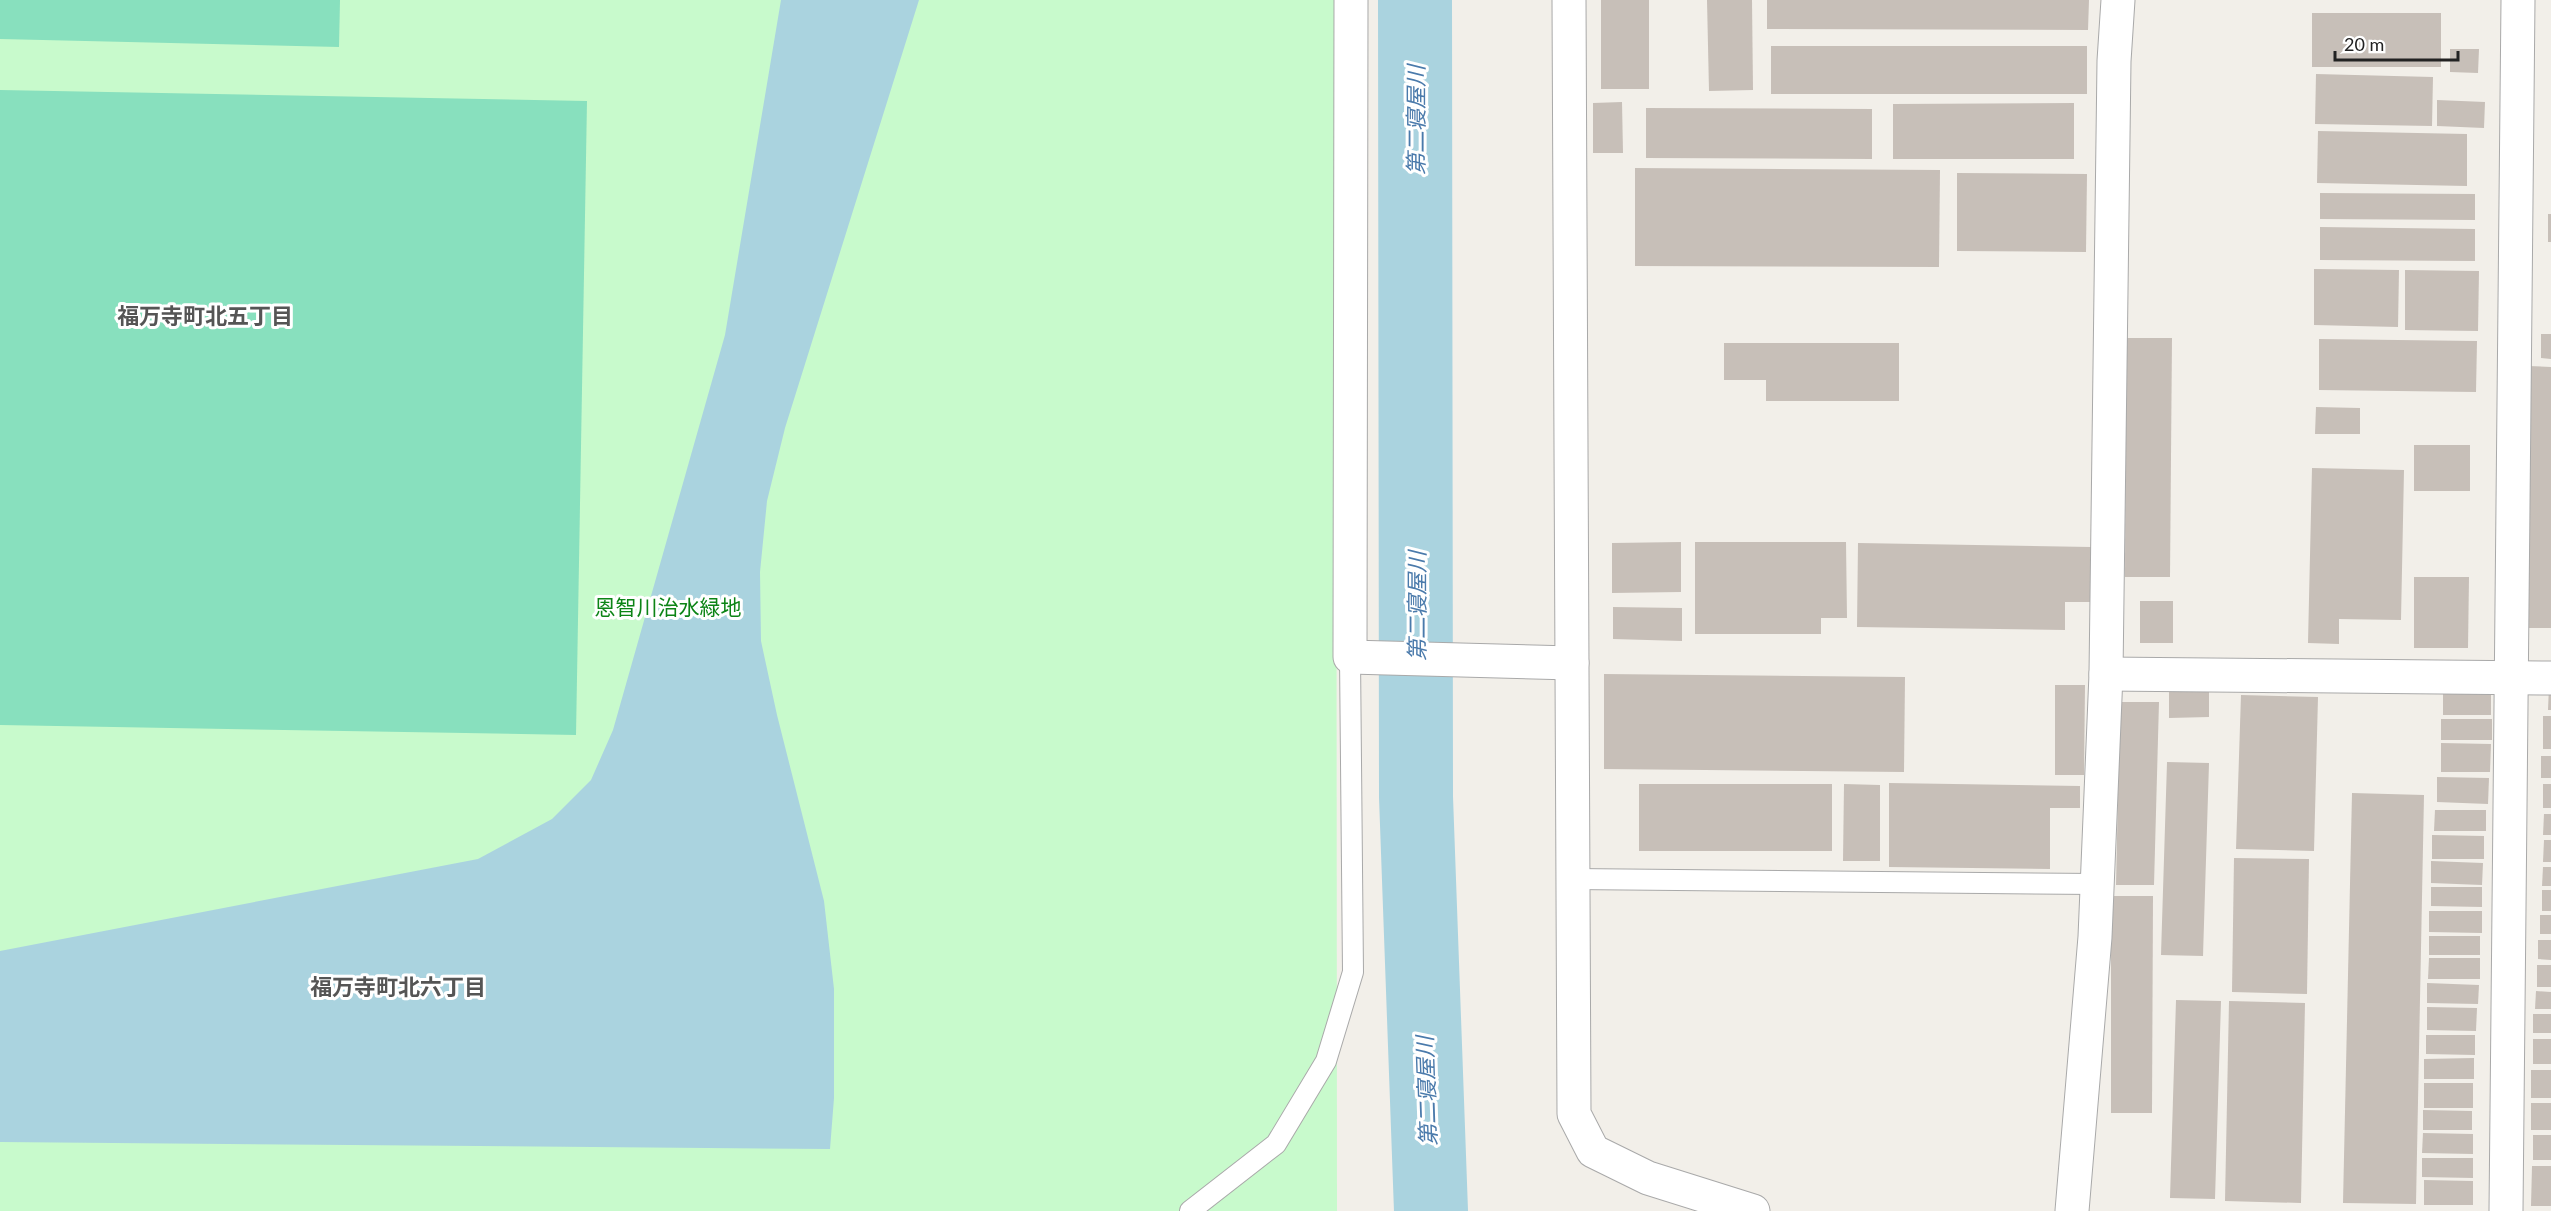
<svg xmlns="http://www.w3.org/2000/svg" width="2551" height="1211" viewBox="0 0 2551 1211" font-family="Lato,'Noto Sans JP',sans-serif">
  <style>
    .park { fill: #c8facc }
    .pitch { fill: #88e0be }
    .water { fill: #aad3df }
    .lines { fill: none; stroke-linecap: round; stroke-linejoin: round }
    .river { stroke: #aad3df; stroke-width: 74 }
    .building { fill: #c7bfb8 }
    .service-casing { stroke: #a9a9a9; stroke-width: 22 }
    .minor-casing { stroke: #a9a9a9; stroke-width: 35 }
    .service { stroke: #fff; stroke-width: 20 }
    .minor { stroke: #fff; stroke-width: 33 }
    .labels { text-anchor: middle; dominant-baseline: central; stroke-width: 6; stroke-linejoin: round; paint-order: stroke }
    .park-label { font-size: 21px; fill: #0c8416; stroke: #fff }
    .water-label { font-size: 22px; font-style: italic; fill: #4a7aab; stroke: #fff }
    .neighbourhood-label { font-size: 22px; font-weight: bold; fill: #555; stroke: #fff }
  </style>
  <rect width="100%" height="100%" fill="#f2efe9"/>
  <!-- park -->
  <path class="park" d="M 0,0 L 1336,0 L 1337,1211 L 0,1211 Z"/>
  <!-- pitch -->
  <g class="pitch">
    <path d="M 0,0 L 340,0 L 339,47 L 0,39 Z"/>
    <path d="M 0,90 L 587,101 L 576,735 L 0,725 Z"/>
  </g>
  <!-- water -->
  <path class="water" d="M 781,0 L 919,0 L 785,428 L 767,501 L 760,572 L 761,641 L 777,715 L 824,901 L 834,989 L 834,1098 L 830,1149 L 0,1142 L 0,951 L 478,859 L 552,819 L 591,780 L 613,730 L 725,335 Z"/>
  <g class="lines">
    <!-- river -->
    <path class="river" d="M 1415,0 L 1416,797 L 1431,1211"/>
  </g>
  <!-- building -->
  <g class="building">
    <rect x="1601" y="0" width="48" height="89"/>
    <path d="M 1707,0 L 1752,0 L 1753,90 L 1709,91 Z"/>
    <path d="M 1767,0 L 2089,0 L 2088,30 L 1767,29 Z"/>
    <rect x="2312" y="13" width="129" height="54"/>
    <rect x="1771" y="46" width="316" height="48"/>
    <path d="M 2450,49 L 2479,49 L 2478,73 L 2450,72 Z"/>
    <path d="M 2316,74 L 2433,77 L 2432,126 L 2315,124 Z"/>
    <path d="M 2437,100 L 2485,102 L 2484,128 L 2437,126 Z"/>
    <path d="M 1622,102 L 1623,153 L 1593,153 L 1593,103 Z"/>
    <path d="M 2074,103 L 2074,159 L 1893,159 L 1893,104 Z"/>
    <path d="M 1646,108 L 1872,109 L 1872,159 L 1646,158 Z"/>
    <path d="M 2318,131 L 2467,134 L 2467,186 L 2317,183 Z"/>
    <path d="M 1635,168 L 1940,170 L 1939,267 L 1635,266 Z"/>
    <path d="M 1957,173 L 2087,174 L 2086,252 L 1957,251 Z"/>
    <path d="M 2320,193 L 2475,194 L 2475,220 L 2320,219 Z"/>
    <rect x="2548" y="214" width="3" height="28"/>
    <path d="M 2320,227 L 2475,229 L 2475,261 L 2320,260 Z"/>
    <path d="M 2314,269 L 2399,270 L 2398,327 L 2314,325 Z"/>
    <path d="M 2405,270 L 2479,271 L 2478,331 L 2405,330 Z"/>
    <path d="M 2541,334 L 2551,334 L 2551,359 L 2541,358 Z"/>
    <path d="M 2126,338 L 2172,338 L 2170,577 L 2125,577 Z"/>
    <path d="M 2319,339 L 2477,341 L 2476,392 L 2319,390 Z"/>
    <path d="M 1724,343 L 1899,343 L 1899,401 L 1766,401 L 1766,380 L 1724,380 Z"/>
    <path d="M 2528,366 L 2551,367 L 2551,628 L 2524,628 Z"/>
    <path d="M 2316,407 L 2360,408 L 2360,434 L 2315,434 Z"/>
    <rect x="2414" y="445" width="56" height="46"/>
    <path d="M 2312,468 L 2404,470 L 2401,620 L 2339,619 L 2339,644 L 2308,643 Z"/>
    <path d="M 1681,542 L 1681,592 L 1612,593 L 1612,543 Z"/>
    <path d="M 1695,542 L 1846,542 L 1847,618 L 1821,618 L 1821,634 L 1695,634 Z"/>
    <path d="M 1858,543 L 2091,547 L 2090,602 L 2065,602 L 2065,630 L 1857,627 Z"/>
    <path d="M 2414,577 L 2469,577 L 2468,648 L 2414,648 Z"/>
    <rect x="2140" y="601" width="33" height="42"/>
    <path d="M 1613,607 L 1682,608 L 1682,641 L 1613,639 Z"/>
    <path d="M 1604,674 L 1905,677 L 1904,772 L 1604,769 Z"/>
    <path d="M 2055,685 L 2085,685 L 2084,775 L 2055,775 Z"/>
    <path d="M 2549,686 L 2551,686 L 2551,710 L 2548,710 Z"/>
    <path d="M 2169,689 L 2209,689 L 2209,717 L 2169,718 Z"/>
    <rect x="2443" y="692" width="48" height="23"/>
    <path d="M 2241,695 L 2318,697 L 2314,851 L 2236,849 Z"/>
    <path d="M 2120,702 L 2159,702 L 2154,885 L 2116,885 Z"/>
    <rect x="2543" y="716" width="8" height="33"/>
    <rect x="2441" y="719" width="51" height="21"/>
    <path d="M 2441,743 L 2491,744 L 2490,772 L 2441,772 Z"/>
    <rect x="2541" y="756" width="10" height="22"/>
    <path d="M 2167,762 L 2209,763 L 2203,956 L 2161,955 Z"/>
    <path d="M 2437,777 L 2489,778 L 2488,804 L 2437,802 Z"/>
    <path d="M 1889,783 L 2080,786 L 2080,808 L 2050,808 L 2050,869 L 1889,867 Z"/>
    <rect x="1639" y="784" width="193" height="67"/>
    <path d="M 1844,784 L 1880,785 L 1880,861 L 1843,861 Z"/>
    <rect x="2543" y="784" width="8" height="24"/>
    <path d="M 2352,793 L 2424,795 L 2416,1204 L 2343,1203 Z"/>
    <path d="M 2435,810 L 2486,810 L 2486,831 L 2434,831 Z"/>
    <path d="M 2544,814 L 2551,814 L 2551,835 L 2543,835 Z"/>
    <path d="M 2432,835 L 2484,836 L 2484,859 L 2432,859 Z"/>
    <path d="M 2544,840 L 2551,840 L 2551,862 L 2543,862 Z"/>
    <path d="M 2234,858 L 2309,859 L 2307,994 L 2232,992 Z"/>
    <path d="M 2431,861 L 2483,863 L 2482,885 L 2431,883 Z"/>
    <path d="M 2543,867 L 2551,867 L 2551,886 L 2542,886 Z"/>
    <path d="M 2431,887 L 2482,887 L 2482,907 L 2431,906 Z"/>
    <rect x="2542" y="890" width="9" height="21"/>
    <path d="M 2111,896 L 2153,896 L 2152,1113 L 2111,1113 Z"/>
    <path d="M 2429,911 L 2482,911 L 2482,933 L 2429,932 Z"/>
    <rect x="2540" y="915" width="11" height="19"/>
    <rect x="2429" y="936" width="51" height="19"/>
    <path d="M 2538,940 L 2551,940 L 2551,960 L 2538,959 Z"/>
    <path d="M 2429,958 L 2480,958 L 2480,979 L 2428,979 Z"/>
    <rect x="2537" y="965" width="14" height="22"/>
    <path d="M 2427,983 L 2479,985 L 2478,1004 L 2427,1003 Z"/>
    <path d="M 2536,991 L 2551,992 L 2551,1009 L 2535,1009 Z"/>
    <path d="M 2176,1000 L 2221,1001 L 2215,1199 L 2170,1198 Z"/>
    <path d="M 2229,1001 L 2305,1003 L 2301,1203 L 2225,1201 Z"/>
    <path d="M 2427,1007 L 2477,1008 L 2476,1031 L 2427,1030 Z"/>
    <rect x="2533" y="1014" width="18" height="19"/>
    <path d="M 2426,1035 L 2475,1035 L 2475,1055 L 2426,1054 Z"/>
    <rect x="2533" y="1039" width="18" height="25"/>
    <path d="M 2474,1058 L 2474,1079 L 2424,1079 L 2424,1059 Z"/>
    <rect x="2531" y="1070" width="20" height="28"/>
    <rect x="2424" y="1083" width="49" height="25"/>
    <rect x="2531" y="1103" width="20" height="27"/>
    <path d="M 2423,1110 L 2472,1111 L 2472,1130 L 2423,1130 Z"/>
    <path d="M 2423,1133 L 2473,1134 L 2473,1154 L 2422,1153 Z"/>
    <rect x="2533" y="1135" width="18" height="25"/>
    <path d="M 2422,1158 L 2473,1158 L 2473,1178 L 2422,1177 Z"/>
    <path d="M 2532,1166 L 2551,1166 L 2551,1206 L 2531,1206 Z"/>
    <path d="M 2424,1180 L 2473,1181 L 2473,1205 L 2424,1205 Z"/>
  </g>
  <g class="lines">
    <defs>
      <g id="service">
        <path d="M 1573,879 L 2097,884"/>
        <path d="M 1190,1211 L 1276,1144 L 1326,1061 L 1353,972 L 1350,657"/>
      </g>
      <g id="minor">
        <path d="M 1351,0 L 1350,657 L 1572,663"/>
        <path d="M 1569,0 L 1574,1114 L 1593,1151 L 1648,1178 L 1753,1211"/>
        <path d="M 2106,674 L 2551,678"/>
        <path d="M 2072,1211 L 2095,937 L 2106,674 L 2114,61 L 2118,0"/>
        <path d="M 2506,1211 L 2518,0"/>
      </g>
    </defs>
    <!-- service casing -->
    <use href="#service" class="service-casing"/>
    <!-- minor casing -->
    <use href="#minor" class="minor-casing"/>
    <!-- service -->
    <use href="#service" class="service"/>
    <!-- minor -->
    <use href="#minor" class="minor"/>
  </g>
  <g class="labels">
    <!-- park labels -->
    <g class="park-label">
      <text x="668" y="606">恩智川治水緑地</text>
    </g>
    <!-- water labels -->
    <g class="water-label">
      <text transform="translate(1415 120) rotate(-90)">第二寝屋川</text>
      <text transform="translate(1416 606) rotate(-90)">第二寝屋川</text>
      <text transform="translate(1426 1091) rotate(-92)">第二寝屋川</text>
    </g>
    <!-- neighbourhood labels -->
    <g class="neighbourhood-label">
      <text x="205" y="315">福万寺町北五丁目</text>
      <text x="398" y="986">福万寺町北六丁目</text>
    </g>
  </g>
  <!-- scale -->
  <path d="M2335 51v9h123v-9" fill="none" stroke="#222222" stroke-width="3"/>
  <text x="2344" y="51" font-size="18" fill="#222222" stroke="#ffffff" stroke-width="4.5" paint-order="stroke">20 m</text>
</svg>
